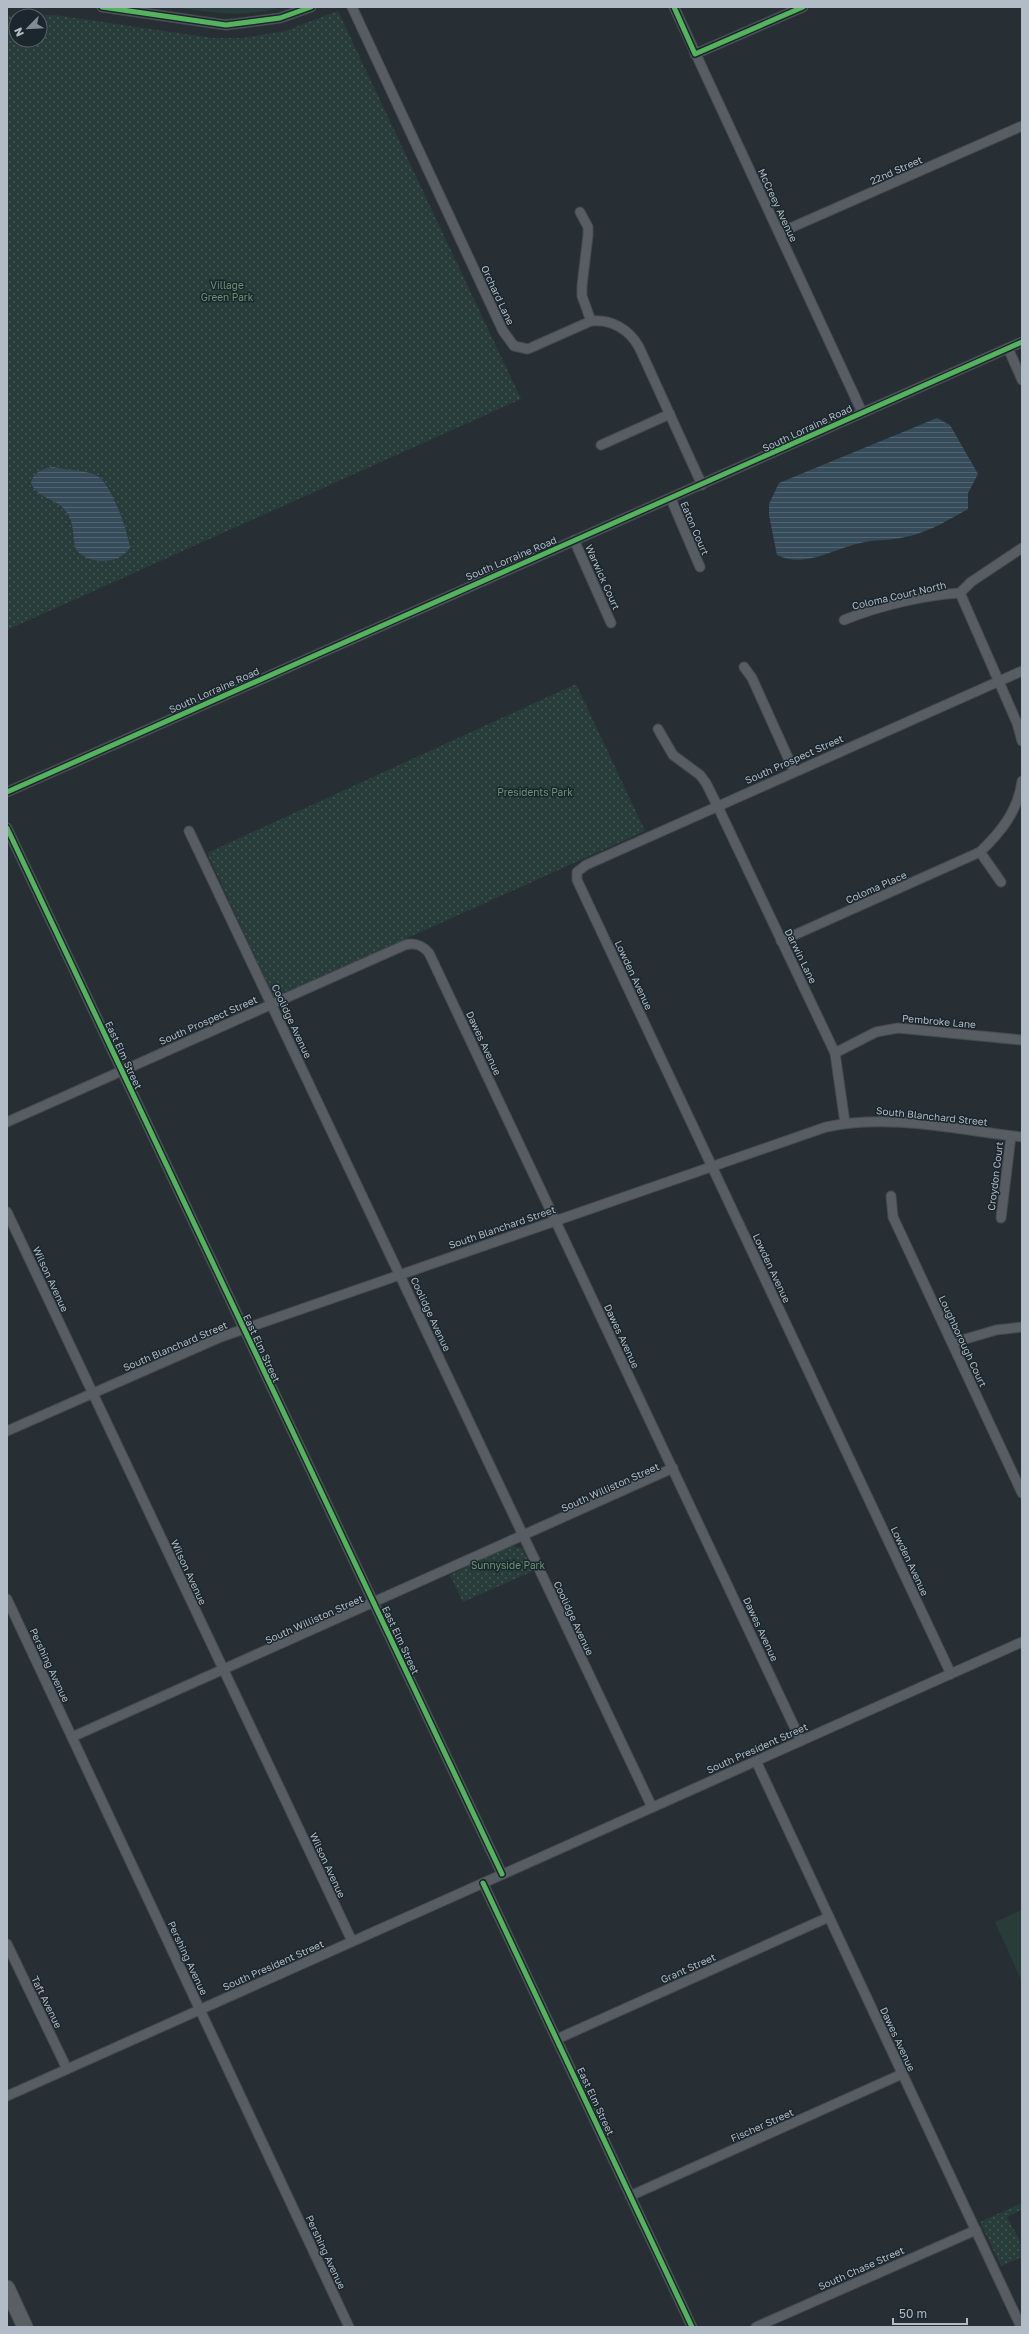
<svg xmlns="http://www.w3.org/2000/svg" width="1029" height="2334" viewBox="0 0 1029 2334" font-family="'Golos Text',sans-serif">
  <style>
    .grass { fill: #283c3a }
    .park { fill: url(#park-dots); fill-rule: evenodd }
    .water { fill: url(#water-rules) }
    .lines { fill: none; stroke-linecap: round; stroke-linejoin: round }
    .minor-casing { stroke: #464b4f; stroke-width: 11 }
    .primary-casing { stroke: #454c51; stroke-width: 17 }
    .minor { stroke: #575d63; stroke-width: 9 }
    .primary { stroke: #5a5f64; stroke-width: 15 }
    .cycleway-casing { stroke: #1b262e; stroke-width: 8 }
    .cycleway { stroke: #56b35d; stroke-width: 5 }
    .labels { text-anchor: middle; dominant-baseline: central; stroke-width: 3; stroke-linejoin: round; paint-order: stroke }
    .street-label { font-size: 10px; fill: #b1bcc6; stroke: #1b262e }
    .park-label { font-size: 10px; fill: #69966c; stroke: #1b262e }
  </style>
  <defs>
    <pattern id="park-dots" width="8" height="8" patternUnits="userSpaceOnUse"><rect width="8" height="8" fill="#283c3a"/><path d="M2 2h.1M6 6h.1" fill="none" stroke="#455655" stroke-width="1.8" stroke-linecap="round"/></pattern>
    <pattern id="water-rules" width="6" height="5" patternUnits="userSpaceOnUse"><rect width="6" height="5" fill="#364c5b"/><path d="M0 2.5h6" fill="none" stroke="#516471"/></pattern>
  </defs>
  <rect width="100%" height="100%" fill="#282f34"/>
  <!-- grass -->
  <g class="grass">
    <path d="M 174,7 L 280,7 C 246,19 209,12 174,7 Z"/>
    <path d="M 1022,1910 L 1022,1982 L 995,1922 Z"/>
  </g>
  <!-- park -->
  <g class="park">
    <path d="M 338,11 L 521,399 L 7,630 L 7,16 L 54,15 L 213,38 L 243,38 L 285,31 ZM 16,16 L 40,16 L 40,40 L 16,40 Z"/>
    <path d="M 576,684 L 645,831 L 274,998 L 207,853 Z"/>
    <path d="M 510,1546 L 522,1548 L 533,1571 L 463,1602 L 450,1575 Z"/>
    <path d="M 1022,2203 L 1022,2209 L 1007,2217 C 1011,2227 1020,2237 1020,2244 L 1022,2245 L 1022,2257 L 1001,2266 L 980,2222 Z"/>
  </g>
  <!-- water -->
  <g class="water">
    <path d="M 937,418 L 950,425 L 978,474 L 968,493 L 968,509 C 950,519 931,531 910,536 C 893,541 873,539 856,544 C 829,551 804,568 777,555 L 769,515 L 769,504 L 779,483 Z"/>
    <path d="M 53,467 C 66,470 83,470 96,475 C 111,482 128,532 130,548 C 118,565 90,565 76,550 C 72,536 75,522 65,510 C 55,498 37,498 31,483 C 33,472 42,469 53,467 Z"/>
  </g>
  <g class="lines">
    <defs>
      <g id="minor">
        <path d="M 102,7 L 226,25 L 280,18 L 311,7"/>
        <path d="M 352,7 L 503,331 L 514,346 L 528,349 L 591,321 C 611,319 629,329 639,347 L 702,485"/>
        <path d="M 674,7 L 862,412"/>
        <path d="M 695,54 L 803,7"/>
        <path d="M 580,212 L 588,227 L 588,235 L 582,286 L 582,296 L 591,321"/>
        <path d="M 779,233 L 1022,126"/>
        <path d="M 1008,348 L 1022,380"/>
        <path d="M 601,445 L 670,414"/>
        <path d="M 671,499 L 700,567"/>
        <path d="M 574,540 L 611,623"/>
        <path d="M 960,593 L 1017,723 L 1022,741"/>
        <path d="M 960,593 L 971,582 L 1022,548"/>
        <path d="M 844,620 C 878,606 924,595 960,593"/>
        <path d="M 744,667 L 752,678 L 794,771"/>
        <path d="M 658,729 L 673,755 L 700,775 L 706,783 L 717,805 L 835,1053 L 845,1123"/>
        <path d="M 7,792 L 1022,342"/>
        <path d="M 7,828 L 502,1874"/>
        <path d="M 189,831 L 652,1807"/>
        <path d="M 980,852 L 1001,882"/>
        <path d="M 781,941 L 980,852 C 1001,832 1018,811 1022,781"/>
        <path d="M 835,1053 L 876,1032 L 898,1028 L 1022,1040"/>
        <path d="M 7,1122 L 405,945 C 415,942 422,945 429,953 L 801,1741"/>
        <path d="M 891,1196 L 893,1217 L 1022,1493"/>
        <path d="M 7,1212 L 352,1941"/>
        <path d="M 1001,1218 L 1011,1136"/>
        <path d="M 952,1343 L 996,1330 L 1022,1327"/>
        <path d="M 7,1431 L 221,1337 L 826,1127 C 891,1113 957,1130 1022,1137"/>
        <path d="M 7,1599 L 349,2327"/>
        <path d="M 951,1674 L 577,880 L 577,872 L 586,865 L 1022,671"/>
        <path d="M 72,1737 L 673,1468"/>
        <path d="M 756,1761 L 1021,2327"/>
        <path d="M 483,1883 L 692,2327"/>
        <path d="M 7,1944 L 67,2069"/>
        <path d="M 557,2039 L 829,1917"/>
        <path d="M 7,2096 L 1022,1642"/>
        <path d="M 630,2196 L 902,2074"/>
        <path d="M 756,2327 L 976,2230"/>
      </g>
      <path id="primary" d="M 7,2288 L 25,2327"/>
    </defs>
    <!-- minor casing -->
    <use href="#minor" class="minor-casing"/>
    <!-- primary casing -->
    <use href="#primary" class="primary-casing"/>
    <!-- minor -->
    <use href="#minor" class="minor"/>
    <!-- primary -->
    <use href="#primary" class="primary"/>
    <defs>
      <g id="cycleway">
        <path d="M 102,7 L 226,25 L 280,18 L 311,7"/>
        <path d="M 674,7 L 695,54 L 803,7"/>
        <path d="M 7,792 L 1022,342"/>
        <path d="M 7,828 L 502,1874"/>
        <path d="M 483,1883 L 692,2327"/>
      </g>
    </defs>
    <!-- cycleway casing -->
    <use href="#cycleway" class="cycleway-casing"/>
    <!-- cycleway -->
    <use href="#cycleway" class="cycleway"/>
  </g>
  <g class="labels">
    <!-- street labels -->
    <g class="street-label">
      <text transform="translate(896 170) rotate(-24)">22nd Street</text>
      <text transform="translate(778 205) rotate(65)">McCreey Avenue</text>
      <text transform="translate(498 295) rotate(65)">Orchard Lane</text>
      <text transform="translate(807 428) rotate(-25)">South Lorraine Road</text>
      <text transform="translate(695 528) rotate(67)">Eaton Court</text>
      <text transform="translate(511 558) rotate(-23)">South Lorraine Road</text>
      <text transform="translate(603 577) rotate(66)">Warwick Court</text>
      <text transform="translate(899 595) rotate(-13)">Coloma Court North</text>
      <text transform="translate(214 690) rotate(-24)">South Lorraine Road</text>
      <text transform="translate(794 759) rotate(-24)">South Prospect Street</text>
      <text transform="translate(876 887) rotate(-24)">Coloma Place</text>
      <text transform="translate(801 956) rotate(64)">Darwin Lane</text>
      <text transform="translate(634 975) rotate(65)">Lowden Avenue</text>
      <text transform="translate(208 1020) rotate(-24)">South Prospect Street</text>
      <text transform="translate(292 1021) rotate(65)">Coolidge Avenue</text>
      <text transform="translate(939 1021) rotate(5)">Pembroke Lane</text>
      <text transform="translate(484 1043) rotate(65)">Dawes Avenue</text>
      <text transform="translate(124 1055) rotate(65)">East Elm Street</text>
      <text transform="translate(932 1116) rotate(6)">South Blanchard Street</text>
      <text transform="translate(995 1176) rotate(-83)">Croydon Court</text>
      <text transform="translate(502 1227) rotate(-19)">South Blanchard Street</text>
      <text transform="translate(772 1268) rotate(65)">Lowden Avenue</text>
      <text transform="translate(51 1279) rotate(65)">Wilson Avenue</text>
      <text transform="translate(431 1314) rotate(65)">Coolidge Avenue</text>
      <text transform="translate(622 1336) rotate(65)">Dawes Avenue</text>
      <text transform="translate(963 1341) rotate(65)">Loughborough Court</text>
      <text transform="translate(175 1346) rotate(-23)">South Blanchard Street</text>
      <text transform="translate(262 1348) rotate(65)">East Elm Street</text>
      <text transform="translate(610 1487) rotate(-24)">South Williston Street</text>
      <text transform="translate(910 1561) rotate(65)">Lowden Avenue</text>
      <text transform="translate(189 1572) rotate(65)">Wilson Avenue</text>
      <text transform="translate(574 1618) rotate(65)">Coolidge Avenue</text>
      <text transform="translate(314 1619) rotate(-24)">South Williston Street</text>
      <text transform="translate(761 1629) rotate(65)">Dawes Avenue</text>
      <text transform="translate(401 1640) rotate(65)">East Elm Street</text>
      <text transform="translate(50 1665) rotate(65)">Pershing Avenue</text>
      <text transform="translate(757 1748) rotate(-24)">South President Street</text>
      <text transform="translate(328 1865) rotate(65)">Wilson Avenue</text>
      <text transform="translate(188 1958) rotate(65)">Pershing Avenue</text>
      <text transform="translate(273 1965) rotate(-24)">South President Street</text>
      <text transform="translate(688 1968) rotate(-24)">Grant Street</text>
      <text transform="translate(47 2002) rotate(64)">Taft Avenue</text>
      <text transform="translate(898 2039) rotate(65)">Dawes Avenue</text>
      <text transform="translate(596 2101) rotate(65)">East Elm Street</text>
      <text transform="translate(762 2125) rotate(-24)">Fischer Street</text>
      <text transform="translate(326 2252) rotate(65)">Pershing Avenue</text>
      <text transform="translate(861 2268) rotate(-24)">South Chase Street</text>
    </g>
    <!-- park labels -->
    <g class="park-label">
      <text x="227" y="285">Village<tspan x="227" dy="12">Green Park</tspan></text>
      <text x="535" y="792">Presidents Park</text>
      <text x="508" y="1565">Sunnyside Park</text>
    </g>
  </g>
  <!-- border -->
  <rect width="1029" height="2334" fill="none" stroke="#b1bcc6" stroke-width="16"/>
  <!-- north arrow -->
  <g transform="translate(28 28) rotate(246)"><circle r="19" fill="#1b262e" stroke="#57626b"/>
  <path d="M0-3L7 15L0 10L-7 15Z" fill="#818b93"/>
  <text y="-6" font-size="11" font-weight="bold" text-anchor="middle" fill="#b1bcc6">N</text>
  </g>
  <!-- scale -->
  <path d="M893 2318v6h74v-6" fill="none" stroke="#b1bcc6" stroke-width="2"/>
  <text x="899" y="2318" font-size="12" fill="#b1bcc6" stroke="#1b262e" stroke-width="3" paint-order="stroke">50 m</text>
</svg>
